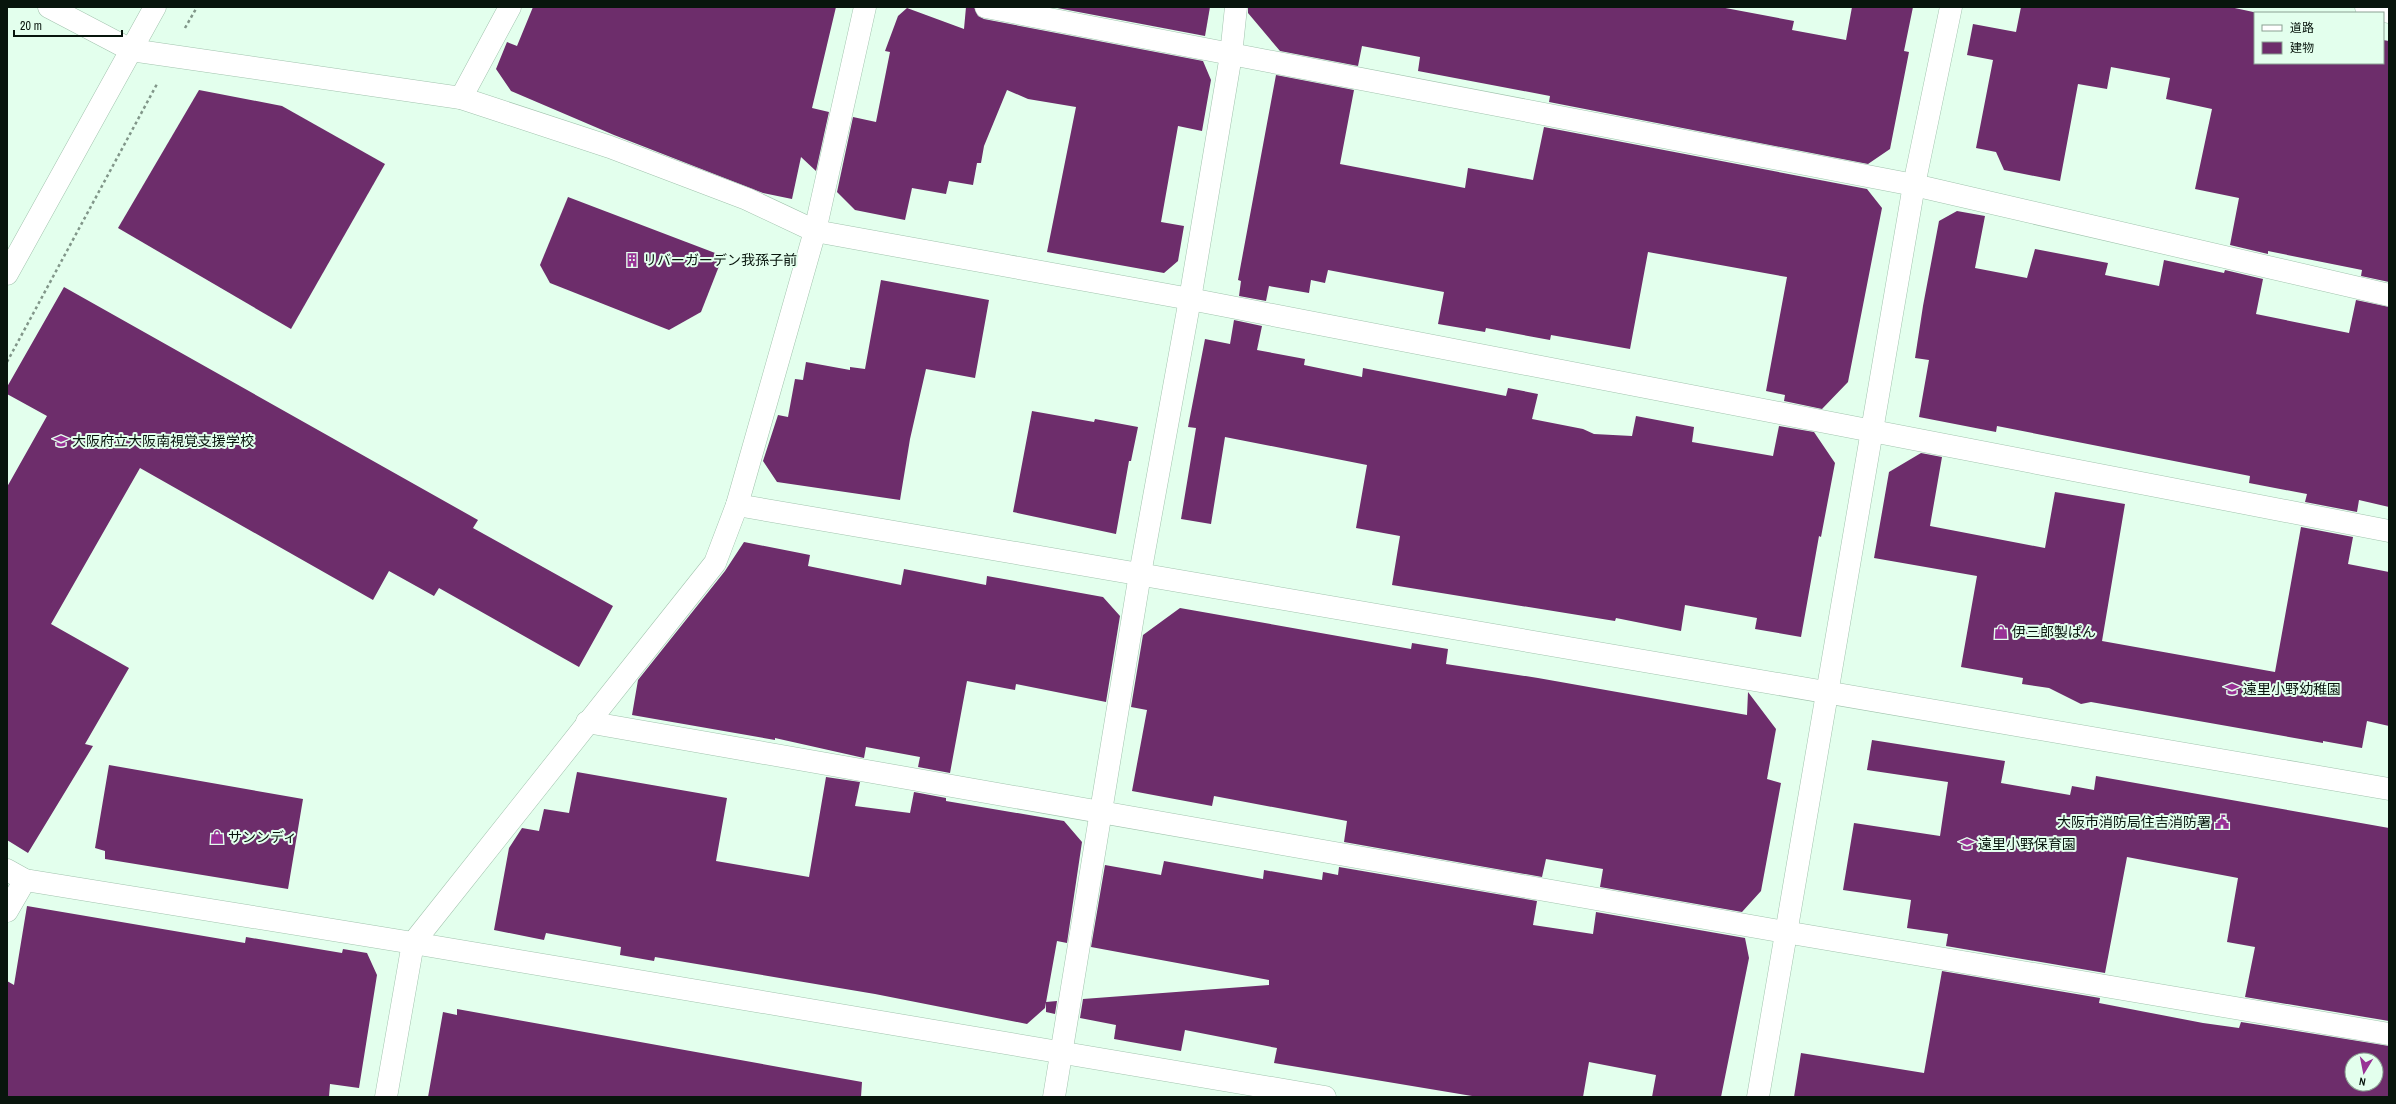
<svg xmlns="http://www.w3.org/2000/svg" width="2396" height="1104" viewBox="0 0 2396 1104" font-family="'Archivo Narrow','Noto Sans JP',sans-serif">
  <style>
    .building { fill: #6d2d6b; fill-rule: evenodd }
    .lines { fill: none; stroke-linecap: round; stroke-linejoin: round }
    .minor-casing { stroke: #a2c3ae; stroke-width: 23 }
    .tertiary-casing { stroke: #a2c3ae; stroke-width: 23 }
    .path { stroke: #819689; stroke-width: 2.5; stroke-dasharray: 3 3; stroke-linecap: butt }
    .minor { stroke: #fff; stroke-width: 22 }
    .tertiary { stroke: #fff; stroke-width: 22 }
    .labels { text-anchor: middle; dominant-baseline: central; stroke-width: 4; stroke-linejoin: round; paint-order: stroke }
    .poi-label { font-size: 14px; fill: #08150d; stroke: #e3ffed; text-anchor: start }
  </style>
  <rect width="100%" height="100%" fill="#e3ffed"/>
  <!-- building -->
  <g class="building">
    <path d="M 533,7 L 836,7 L 812,108 L 829,112 L 816,171 L 801,157 L 792,199 L 763,193 L 614,135 L 511,91 L 496,69 L 507,42 L 517,46 Z"/>
    <path d="M 966,7 L 974,7 L 978,16 L 984,19 L 1203,61 L 1211,80 L 1202,131 L 1178,126 L 1161,222 L 1184,226 L 1178,261 L 1164,273 L 1047,252 L 1076,107 L 1028,99 L 1007,90 L 984,146 L 981,163 L 977,163 L 973,185 L 949,181 L 946,194 L 912,188 L 905,220 L 855,210 L 837,192 L 853,117 L 876,122 L 890,52 L 885,51 L 898,16 L 907,8 L 964,29 Z"/>
    <path d="M 1052,7 L 1210,7 L 1205,36 Z"/>
    <path d="M 1248,7 L 1720,7 L 1794,21 L 1792,30 L 1846,40 L 1852,7 L 1913,7 L 1904,51 L 1909,52 L 1890,149 L 1868,164 L 1549,102 L 1550,96 L 1418,71 L 1420,57 L 1362,46 L 1358,66 L 1280,51 L 1248,13 Z"/>
    <path d="M 2021,7 L 2230,7 L 2258,13 L 2255,13 L 2255,63 L 2383,63 L 2383,40 L 2389,41 L 2389,282 L 2361,276 L 2362,270 L 2268,251 L 2268,254 L 2230,245 L 2239,198 L 2195,189 L 2212,109 L 2166,99 L 2170,78 L 2111,67 L 2107,89 L 2078,84 L 2060,181 L 2004,170 L 1996,152 L 1976,148 L 1993,60 L 1967,55 L 1973,24 L 2016,32 Z"/>
    <path d="M 1276,75 L 1354,90 L 1340,164 L 1465,188 L 1468,168 L 1533,180 L 1544,127 L 1867,189 L 1882,208 L 1848,382 L 1822,409 L 1784,401 L 1785,395 L 1766,391 L 1787,277 L 1648,252 L 1630,349 L 1551,335 L 1550,340 L 1486,328 L 1485,332 L 1438,324 L 1444,292 L 1328,270 L 1325,283 L 1311,280 L 1309,293 L 1269,286 L 1266,301 L 1239,296 L 1241,281 L 1238,280 Z"/>
    <path d="M 199,90 L 282,106 L 385,164 L 291,329 L 118,228 Z"/>
    <path d="M 568,197 L 723,256 L 701,312 L 669,330 L 550,283 L 540,265 Z"/>
    <path d="M 1957,211 L 1985,216 L 1975,268 L 2027,278 L 2035,249 L 2108,263 L 2105,275 L 2159,286 L 2164,260 L 2224,273 L 2225,270 L 2263,279 L 2256,314 L 2349,333 L 2356,300 L 2389,307 L 2389,507 L 2359,500 L 2357,512 L 2305,502 L 2307,494 L 2249,483 L 2250,476 L 1997,426 L 1996,432 L 1919,417 L 1929,360 L 1915,358 L 1923,306 L 1939,221 Z"/>
    <path d="M 881,280 L 989,300 L 975,378 L 926,369 L 910,439 L 900,500 L 777,482 L 763,461 L 778,415 L 788,417 L 795,379 L 803,380 L 806,362 L 850,370 L 850,367 L 865,369 Z"/>
    <path d="M 64,287 L 478,520 L 473,528 L 613,606 L 579,667 L 439,588 L 434,596 L 389,571 L 373,600 L 140,468 L 51,624 L 129,668 L 85,744 L 93,746 L 28,853 L 7,840 L 7,487 L 47,416 L 7,394 L 7,387 Z"/>
    <path d="M 1234,320 L 1262,326 L 1257,350 L 1305,359 L 1304,365 L 1362,377 L 1363,368 L 1506,396 L 1508,388 L 1538,394 L 1532,419 L 1583,429 L 1594,434 L 1632,436 L 1636,416 L 1694,427 L 1692,442 L 1773,456 L 1779,426 L 1814,432 L 1835,463 L 1821,537 L 1819,536 L 1801,637 L 1755,629 L 1757,618 L 1685,605 L 1681,631 L 1616,618 L 1615,621 L 1392,585 L 1400,536 L 1356,528 L 1367,465 L 1225,437 L 1211,524 L 1181,519 L 1196,428 L 1188,427 L 1205,339 L 1230,344 Z"/>
    <path d="M 1032,411 L 1094,422 L 1095,419 L 1138,427 L 1131,461 L 1129,461 L 1116,534 L 1013,512 Z"/>
    <path d="M 1921,453 L 1942,457 L 1930,526 L 2045,548 L 2055,492 L 2125,504 L 2102,641 L 2275,672 L 2301,527 L 2353,537 L 2348,564 L 2389,572 L 2389,726 L 2367,721 L 2362,748 L 2323,741 L 2323,743 L 2091,702 L 2081,704 L 2049,688 L 2022,684 L 2023,678 L 1961,667 L 1977,576 L 1874,558 L 1889,472 Z"/>
    <path d="M 744,542 L 810,555 L 808,566 L 901,585 L 904,569 L 986,585 L 987,576 L 1103,597 L 1120,616 L 1106,702 L 1016,684 L 1015,690 L 967,681 L 950,773 L 918,767 L 920,757 L 866,747 L 864,758 L 775,738 L 775,740 L 632,715 L 638,680 L 725,571 Z"/>
    <path d="M 1180,608 L 1411,649 L 1412,643 L 1448,649 L 1446,664 L 1538,678 L 1747,715 L 1748,692 L 1776,729 L 1767,779 L 1781,783 L 1761,891 L 1742,912 L 1600,887 L 1603,869 L 1546,859 L 1542,877 L 1344,842 L 1347,821 L 1214,796 L 1212,806 L 1132,791 L 1147,710 L 1131,707 L 1143,635 Z"/>
    <path d="M 1872,740 L 2005,761 L 2001,783 L 2070,795 L 2072,786 L 2094,790 L 2096,776 L 2389,828 L 2389,1021 L 2245,997 L 2255,947 L 2227,942 L 2238,878 L 2127,857 L 2105,973 L 1946,946 L 1948,934 L 1907,928 L 1911,900 L 1843,890 L 1854,823 L 1940,836 L 1948,782 L 1867,770 Z"/>
    <path d="M 109,765 L 303,799 L 288,889 L 105,859 L 105,851 L 95,848 Z"/>
    <path d="M 577,772 L 727,798 L 716,861 L 809,877 L 826,777 L 860,782 L 855,806 L 910,813 L 914,792 L 946,798 L 946,801 L 1064,821 L 1082,842 L 1067,943 L 1057,941 L 1045,1008 L 1027,1024 L 875,994 L 655,957 L 654,961 L 620,955 L 621,947 L 546,933 L 544,940 L 494,930 L 509,848 L 522,828 L 539,831 L 544,809 L 569,813 Z"/>
    <path d="M 1164,861 L 1263,879 L 1264,870 L 1322,880 L 1323,872 L 1338,875 L 1339,867 L 1537,901 L 1533,925 L 1593,934 L 1596,912 L 1745,938 L 1749,958 L 1721,1097 L 1652,1097 L 1656,1075 L 1589,1062 L 1583,1097 L 1478,1097 L 1274,1063 L 1277,1048 L 1185,1030 L 1181,1051 L 1114,1039 L 1116,1025 L 1080,1018 L 1083,999 L 1269,985 L 1269,980 L 1091,947 L 1105,865 L 1161,875 Z"/>
    <path d="M 27,906 L 245,943 L 246,937 L 342,953 L 343,949 L 367,953 L 377,975 L 359,1088 L 330,1084 L 329,1097 L 7,1097 L 7,981 L 14,985 Z"/>
    <path d="M 1942,971 L 2100,998 L 2099,1003 L 2203,1023 L 2239,1028 L 2241,1022 L 2389,1046 L 2389,1097 L 1794,1097 L 1801,1053 L 1924,1073 ZM 2352,1060 L 2376,1060 L 2376,1084 L 2352,1084 Z"/>
    <path d="M 1057,1001 L 1055,1014 L 1046,1012 L 1046,1002 Z"/>
    <path d="M 457,1009 L 862,1082 L 861,1097 L 428,1097 L 443,1012 L 457,1015 Z"/>
  </g>
  <g class="lines">
    <defs>
      <g id="minor">
        <path d="M 49,7 L 131,50 L 461,98 L 610,147 L 747,199 L 815,231"/>
        <path d="M 986,7 L 1914,185 L 2389,295"/>
        <path d="M 2366,7 L 2389,12"/>
        <path d="M 461,98 L 510,7"/>
        <path d="M 737,505 L 2389,789"/>
        <path d="M 587,722 L 1785,932 L 2389,1034"/>
        <path d="M 7,870 L 25,880 L 413,943 L 1325,1097"/>
        <path d="M 7,911 L 25,880"/>
      </g>
      <g id="tertiary">
        <path d="M 815,231 L 1190,299 L 2389,531"/>
        <path d="M 7,274 L 155,7"/>
        <path d="M 386,1097 L 413,943 L 715,563 L 737,505 L 815,231 L 865,7"/>
        <path d="M 1054,1097 L 1140,574 L 1190,299 L 1231,55 L 1236,7"/>
        <path d="M 1758,1097 L 1914,185 L 1951,7"/>
      </g>
    </defs>
    <!-- minor casing -->
    <use href="#minor" class="minor-casing"/>
    <!-- tertiary casing -->
    <use href="#tertiary" class="tertiary-casing"/>
    <!-- path -->
    <g class="path">
      <path d="M 185,28 L 197,7"/>
      <path d="M 7,362 L 157,84"/>
    </g>
    <!-- minor -->
    <use href="#minor" class="minor"/>
    <!-- tertiary -->
    <use href="#tertiary" class="tertiary"/>
  </g>
  <!-- icons -->
  <defs>
    <symbol id="building-bare" viewBox="-9 -9 18 18"><path d="M-4-6H4V6H1V3H-1V6H-4ZM-2.5-4.3h1.7v1.8h-1.7ZM.8-4.3h1.7v1.8H.8ZM-2.5-1h1.7V.8h-1.7ZM.8-1h1.7V.8H.8Z" fill="#983195" stroke="#e3ffed" stroke-width="2.5" paint-order="stroke"/></symbol>
    <symbol id="school-bare" viewBox="-9 -9 18 18"><path d="M0-5L7-2L0 1L-7-2ZM-4 1L0 2.5L4 1V4Q0 6-4 4Z" fill="#983195" stroke="#e3ffed" stroke-width="2.5" paint-order="stroke"/></symbol>
    <symbol id="shop-bare" viewBox="-9 -9 18 18"><path d="M-5-2.5h2.3a2.7 3.5 0 0 1 5.4 0H5L5.5 6h-11ZM-1.5-2.5h3a1.5 2.3 0 0 0-3 0Z" fill="#983195" stroke="#e3ffed" stroke-width="2.5" paint-order="stroke"/></symbol>
    <symbol id="civic-bare" viewBox="-9 -9 18 18"><path d="M-.6-6.5H3V-4.5H.6V-3L4-1V1h2V6H-6V1h2V-1L-.6-3ZM-1.2 2.5V6h2.4V2.5Z" fill="#983195" stroke="#e3ffed" stroke-width="2.5" paint-order="stroke"/></symbol>
  </defs>
  <g fill-rule="evenodd">
    <use href="#building-bare" x="622" y="250" width="20" height="20"/>
    <use href="#school-bare" x="51" y="431" width="20" height="20"/>
    <use href="#shop-bare" x="1991" y="622" width="20" height="20"/>
    <use href="#school-bare" x="2222" y="679" width="20" height="20"/>
    <use href="#civic-bare" x="2212" y="812" width="20" height="20"/>
    <use href="#shop-bare" x="207" y="827" width="20" height="20"/>
    <use href="#school-bare" x="1957" y="834" width="20" height="20"/>
  </g>
  <g class="labels">
    <!-- poi labels -->
    <g class="poi-label">
      <text x="643" y="260">リバーガーデン我孫子前</text>
      <text x="72" y="441">大阪府立大阪南視覚支援学校</text>
      <text x="2012" y="632">伊三郎製ぱん</text>
      <text x="2243" y="689">遠里小野幼稚園</text>
      <text x="2211" y="822" text-anchor="end">大阪市消防局住吉消防署</text>
      <text x="228" y="837">サンンディ</text>
      <text x="1978" y="844">遠里小野保育園</text>
    </g>
  </g>
  <!-- border -->
  <rect width="2396" height="1104" fill="none" stroke="#08150d" stroke-width="16"/>
  <!-- legend -->
  <rect x="2254" y="12" width="130" height="52" fill="#e3ffed" stroke="#8ba193"/>
  <rect x="2262" y="25" width="20" height="6" fill="#ffffff" stroke="#8ba193"/>
  <text x="2290" y="32" font-size="12" fill="#08150d">道路</text>
  <rect x="2262" y="42" width="20" height="12" fill="#6d2d6b" stroke="#8ba193"/>
  <text x="2290" y="52" font-size="12" fill="#08150d">建物</text>
  <!-- north arrow -->
  <g transform="translate(2364 1072) rotate(190)"><circle r="19" fill="#e3ffed" stroke="#8ba193"/>
  <path d="M0-3L7 15L0 10L-7 15Z" fill="#983195"/>
  <text y="-6" font-size="11" font-weight="bold" text-anchor="middle" fill="#08150d">N</text>
  </g>
  <!-- scale -->
  <path d="M14 30v6h108v-6" fill="none" stroke="#08150d" stroke-width="2"/>
  <text x="20" y="30" font-size="12" fill="#08150d" stroke="#e3ffed" stroke-width="3" paint-order="stroke">20 m</text>
</svg>
